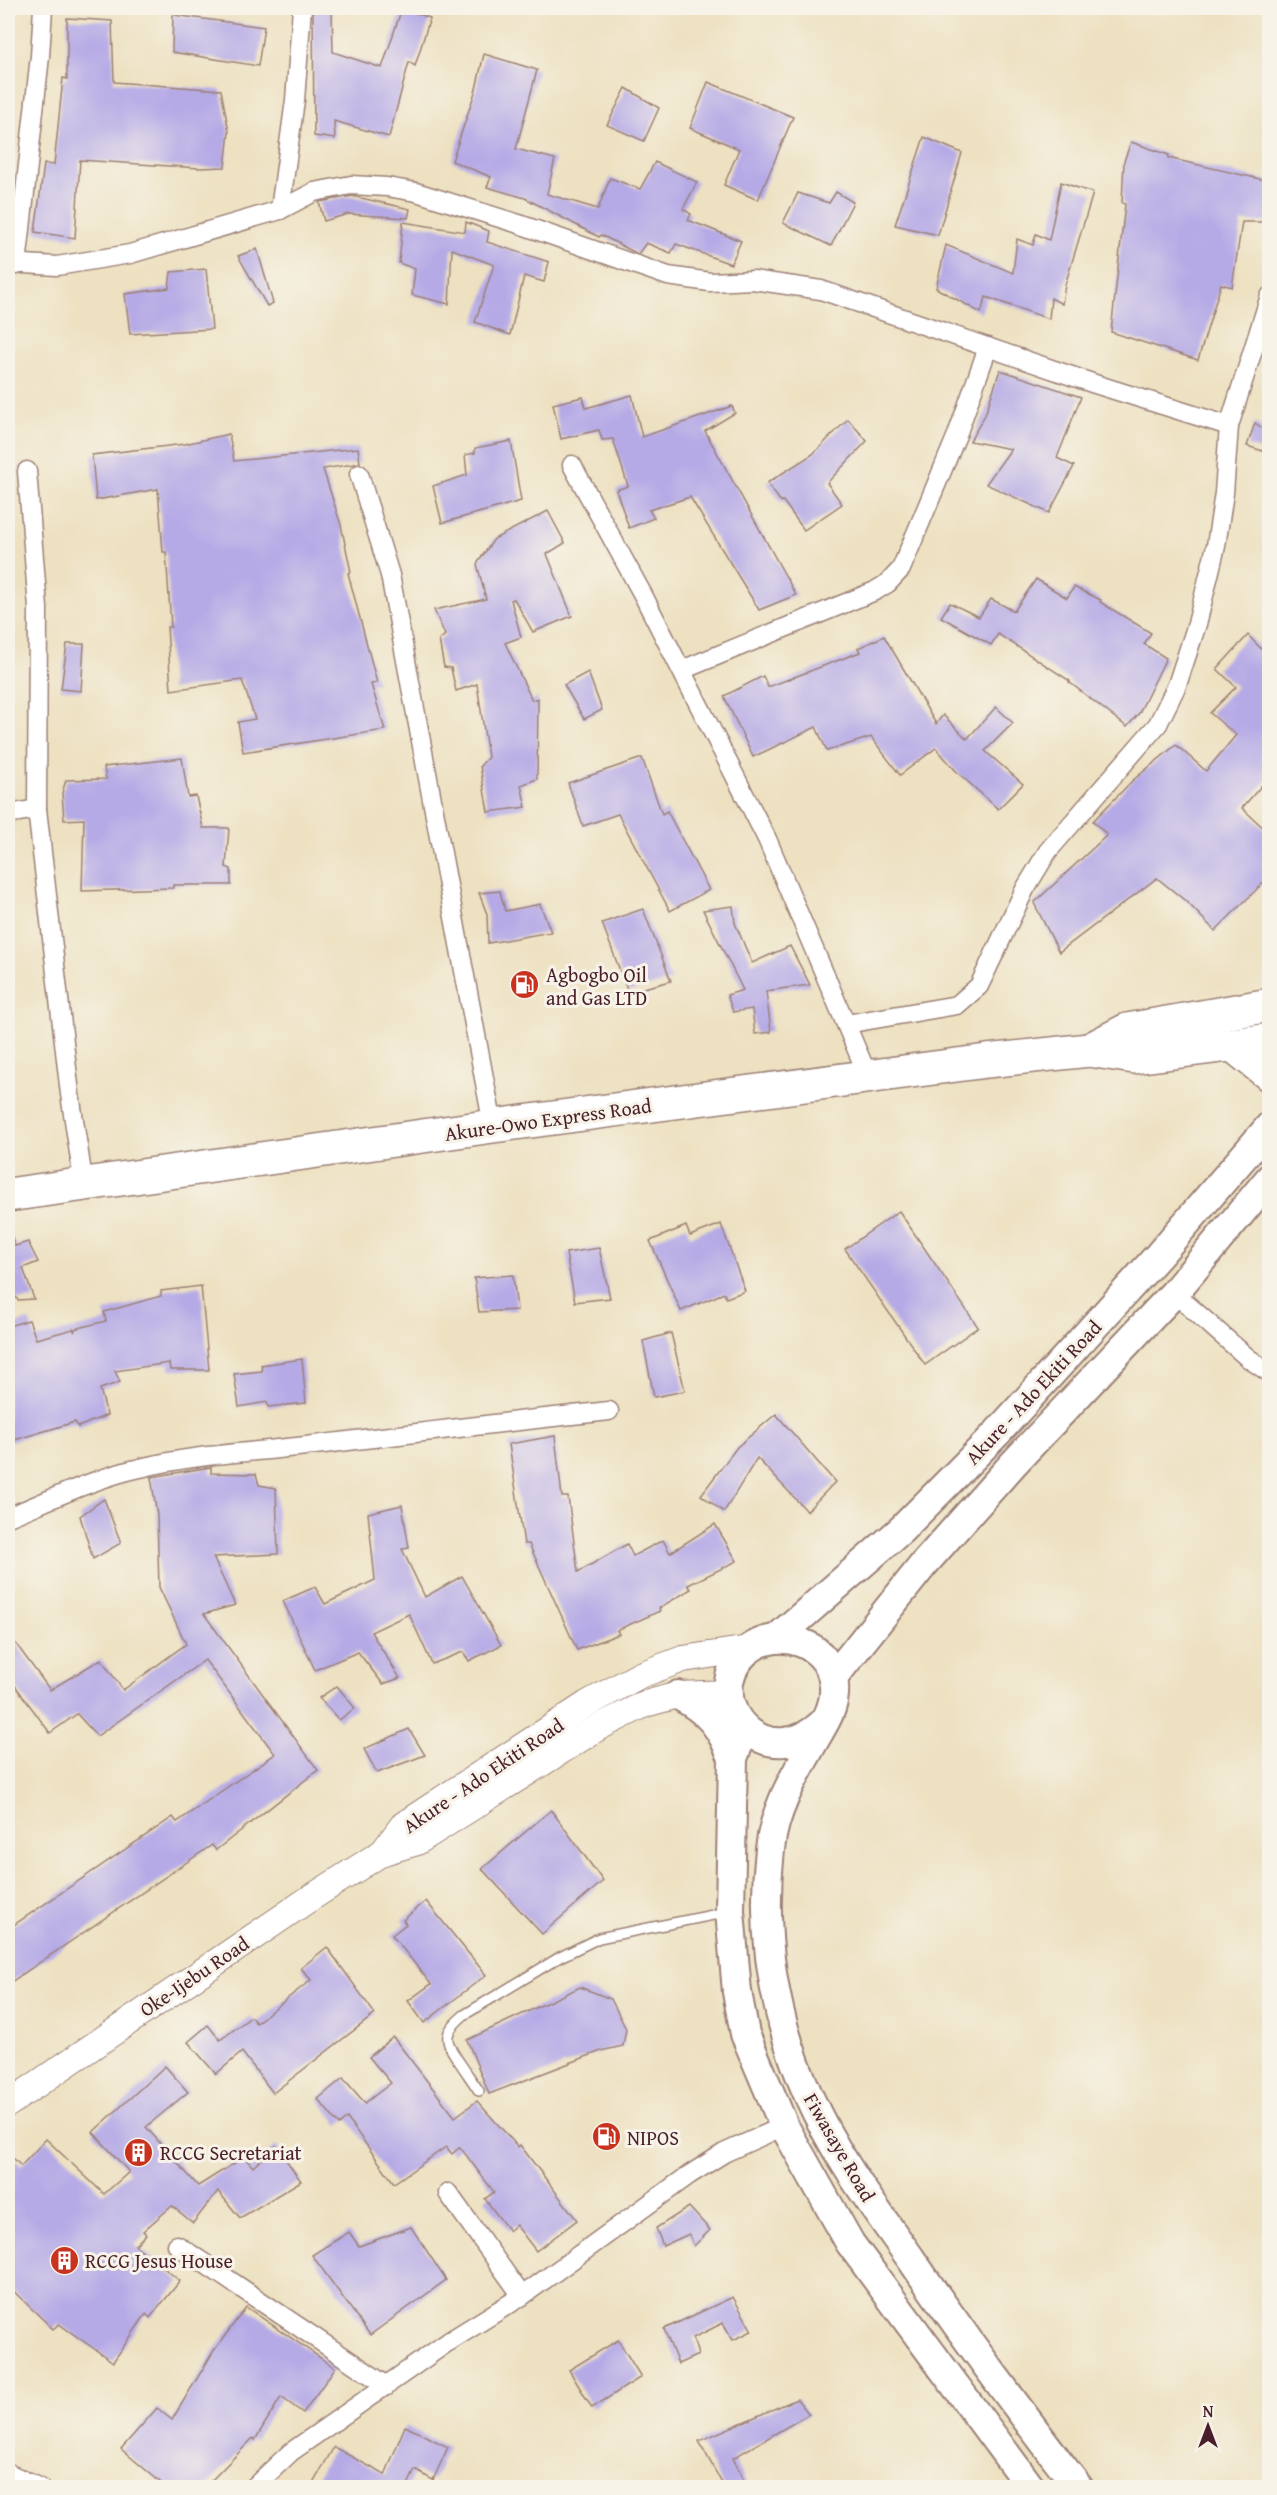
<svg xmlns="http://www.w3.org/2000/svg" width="1277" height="2495" viewBox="0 0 1277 2495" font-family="'Gentium Book Plus',serif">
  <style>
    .building { fill: #b6aae6 }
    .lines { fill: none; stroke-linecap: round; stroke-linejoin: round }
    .lane-casing { stroke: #9c8076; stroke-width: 12 }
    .street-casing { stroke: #9c8076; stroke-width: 21 }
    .secondary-casing { stroke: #9c8076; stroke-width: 28 }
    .primary-casing { stroke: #9c8076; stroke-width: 32 }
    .highway-casing { stroke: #9c8076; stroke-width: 36 }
    .lane { stroke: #fff; stroke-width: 9 }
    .street { stroke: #fff; stroke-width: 18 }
    .secondary { stroke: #fff; stroke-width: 26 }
    .primary { stroke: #fff; stroke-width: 28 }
    .highway { stroke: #fff; stroke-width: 33 }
    .labels { text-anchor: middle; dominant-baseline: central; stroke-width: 6; stroke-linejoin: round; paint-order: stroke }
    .poi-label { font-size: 20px; fill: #4a1f2b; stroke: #f7f3e8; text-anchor: start }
    .street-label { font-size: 20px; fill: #4a1f2b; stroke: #f7f3e8 }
  </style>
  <rect width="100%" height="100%" fill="#f7f3e8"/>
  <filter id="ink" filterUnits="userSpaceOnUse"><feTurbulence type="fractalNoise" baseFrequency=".0167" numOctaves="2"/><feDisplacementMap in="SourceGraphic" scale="12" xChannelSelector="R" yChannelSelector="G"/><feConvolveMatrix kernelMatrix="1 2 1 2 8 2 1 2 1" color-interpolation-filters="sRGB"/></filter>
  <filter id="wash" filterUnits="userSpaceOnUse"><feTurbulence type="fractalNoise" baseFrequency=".008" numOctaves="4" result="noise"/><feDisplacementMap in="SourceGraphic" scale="24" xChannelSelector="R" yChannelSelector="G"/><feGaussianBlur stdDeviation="1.35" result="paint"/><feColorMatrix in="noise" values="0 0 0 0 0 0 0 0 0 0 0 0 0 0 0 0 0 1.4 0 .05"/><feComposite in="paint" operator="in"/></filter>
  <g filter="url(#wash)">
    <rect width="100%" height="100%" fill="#ede1c1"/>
    <g id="blocks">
      <!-- building -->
      <g class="building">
        <path d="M 313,8 L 332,8 L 333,52 L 382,68 L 402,8 L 430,18 L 415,66 L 409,62 L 389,137 L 334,121 L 335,139 L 314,136 Z"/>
        <path d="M 173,15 L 264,27 L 258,66 L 172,52 Z"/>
        <path d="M 67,18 L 112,21 L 114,82 L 221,90 L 229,132 L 225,167 L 199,168 L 80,160 L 75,238 L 35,232 L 44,164 L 54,165 L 63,78 L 67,79 Z"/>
        <path d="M 484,54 L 537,70 L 516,149 L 555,159 L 547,194 L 598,209 L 610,178 L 640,189 L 655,162 L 697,182 L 683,209 L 691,214 L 688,220 L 741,241 L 731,264 L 676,244 L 671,253 L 646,243 L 638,254 L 632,251 L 601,235 L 599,237 L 525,198 L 487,187 L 491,177 L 452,161 L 476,89 Z"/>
        <path d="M 708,82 L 793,117 L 758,200 L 724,185 L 739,149 L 690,128 Z"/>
        <path d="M 626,88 L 659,108 L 644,141 L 607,125 Z"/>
        <path d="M 924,137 L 962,153 L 938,235 L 895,225 Z"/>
        <path d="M 1131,142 L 1169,155 L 1168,158 L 1269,181 L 1269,222 L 1242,222 L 1232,287 L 1221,284 L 1198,360 L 1111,332 L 1125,204 L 1122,203 L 1124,161 Z"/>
        <path d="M 1061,182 L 1093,193 L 1065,285 L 1062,304 L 1051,298 L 1049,319 L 986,297 L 981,313 L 936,288 L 946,245 L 1013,273 L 1017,239 L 1033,245 L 1036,234 L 1049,240 Z"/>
        <path d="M 836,192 L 853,202 L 831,246 L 783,223 L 798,193 L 829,203 Z"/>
        <path d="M 352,196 L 410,209 L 408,218 L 348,214 L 324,221 L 319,202 Z"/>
        <path d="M 403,222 L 465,232 L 466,222 L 489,231 L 487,242 L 549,262 L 544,282 L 524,276 L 510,335 L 475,322 L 494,265 L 452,249 L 449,304 L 412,295 L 415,269 L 399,263 Z"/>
        <path d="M 257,249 L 273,303 L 267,306 L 238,256 Z"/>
        <path d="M 206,269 L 212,329 L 130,334 L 125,294 L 169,288 L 171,272 Z"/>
        <path d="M 1000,370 L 1081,397 L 1057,458 L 1074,466 L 1049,513 L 986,484 L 1011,449 L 970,441 L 985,415 Z"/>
        <path d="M 632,395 L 642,437 L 732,406 L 735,413 L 705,431 L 796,595 L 759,610 L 690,497 L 649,510 L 654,518 L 629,528 L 616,490 L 628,486 L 613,439 L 602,440 L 599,430 L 561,439 L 553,404 L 583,397 L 586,408 Z"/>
        <path d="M 848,419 L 867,441 L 827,483 L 842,504 L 804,530 L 783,501 L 781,502 L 767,483 L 813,454 Z"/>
        <path d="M 1255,423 L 1269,433 L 1269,453 L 1247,446 Z"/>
        <path d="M 229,434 L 234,461 L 358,448 L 360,463 L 323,469 L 341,525 L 351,572 L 348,573 L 377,683 L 371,684 L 385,730 L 243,752 L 238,722 L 255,719 L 242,680 L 171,690 L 167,627 L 171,627 L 166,552 L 163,552 L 158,489 L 96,500 L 92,455 L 185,444 Z"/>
        <path d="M 511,441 L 521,501 L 442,523 L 433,486 L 467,475 L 465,455 L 475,453 L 475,448 Z"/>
        <path d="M 548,511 L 565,543 L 547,554 L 572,616 L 533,632 L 514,599 L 511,600 L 521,637 L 505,643 L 532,700 L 538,698 L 537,779 L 521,785 L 526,807 L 488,812 L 480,766 L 488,757 L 477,684 L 456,691 L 451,668 L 444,667 L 439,640 L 445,635 L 434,610 L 486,599 L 477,564 L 494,539 Z"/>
        <path d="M 1036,579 L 1067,598 L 1074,587 L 1101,600 L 1100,602 L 1151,633 L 1144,644 L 1166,658 L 1139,713 L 1127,727 L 1069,682 L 1070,681 L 998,634 L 991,645 L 941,617 L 950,603 L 979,617 L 991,599 L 1014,611 Z"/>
        <path d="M 1248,635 L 1269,657 L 1269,777 L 1242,808 L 1269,833 L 1269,877 L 1215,931 L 1188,903 L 1157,878 L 1059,952 L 1034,903 L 1107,835 L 1093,821 L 1132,781 L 1176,745 L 1206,771 L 1236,735 L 1210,713 L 1236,687 L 1217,669 Z"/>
        <path d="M 884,636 L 936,724 L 943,715 L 967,739 L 996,707 L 1013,723 L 985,751 L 1023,784 L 998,809 L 956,771 L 936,748 L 900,775 L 871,737 L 827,751 L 816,727 L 753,757 L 724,696 L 763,676 L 768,687 L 860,652 L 858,648 Z"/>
        <path d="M 67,644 L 84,644 L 81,691 L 61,689 Z"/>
        <path d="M 588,672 L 602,710 L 584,719 L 564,685 Z"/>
        <path d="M 182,758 L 188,797 L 196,796 L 203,828 L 229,828 L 226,867 L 231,869 L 231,885 L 173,885 L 173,888 L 82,891 L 84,819 L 64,820 L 62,793 L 66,780 L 106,779 L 104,767 Z"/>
        <path d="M 642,758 L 662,814 L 667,811 L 709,890 L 670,911 L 618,814 L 583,826 L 568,783 Z"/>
        <path d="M 500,891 L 505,911 L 540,904 L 551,932 L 488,943 L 487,914 L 479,893 Z"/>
        <path d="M 733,906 L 735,923 L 752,963 L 790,946 L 810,985 L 766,991 L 771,1032 L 755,1034 L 752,1009 L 733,1012 L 727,995 L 743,990 L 703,910 Z"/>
        <path d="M 643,909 L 671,981 L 628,992 L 602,923 Z"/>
        <path d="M 899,1211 L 978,1327 L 925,1365 L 845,1249 Z"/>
        <path d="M 721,1224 L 745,1291 L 726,1298 L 724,1293 L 681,1311 L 650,1241 L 686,1226 L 690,1236 Z"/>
        <path d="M 10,1232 L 15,1246 L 28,1242 L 38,1262 L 23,1268 L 34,1299 L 18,1300 L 8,1286 L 8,1233 Z"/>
        <path d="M 599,1248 L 610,1298 L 575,1302 L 566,1253 Z"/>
        <path d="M 513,1275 L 517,1310 L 479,1312 L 474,1278 Z"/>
        <path d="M 201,1286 L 209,1370 L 170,1370 L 169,1363 L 115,1371 L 120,1382 L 100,1389 L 107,1415 L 78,1427 L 75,1422 L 8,1442 L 8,1326 L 29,1320 L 36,1339 L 73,1329 L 75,1332 L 74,1329 L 106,1321 L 104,1312 L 161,1296 L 161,1291 Z"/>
        <path d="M 671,1333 L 685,1391 L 654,1397 L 643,1341 Z"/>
        <path d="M 302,1359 L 306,1403 L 268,1407 L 267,1402 L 239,1407 L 234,1374 L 262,1371 L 261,1365 Z"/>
        <path d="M 776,1414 L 835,1482 L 807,1511 L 757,1458 L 724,1512 L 701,1495 L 737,1447 Z"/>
        <path d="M 555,1436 L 562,1497 L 568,1497 L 578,1572 L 627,1544 L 633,1556 L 663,1540 L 670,1553 L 715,1524 L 737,1561 L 688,1585 L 691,1589 L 659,1608 L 660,1611 L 617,1630 L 619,1634 L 577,1650 L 529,1544 L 524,1544 L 509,1444 Z"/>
        <path d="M 211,1467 L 211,1473 L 256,1474 L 259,1485 L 276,1488 L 278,1554 L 213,1557 L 235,1605 L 204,1614 L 318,1770 L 216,1850 L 212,1845 L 8,1984 L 8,1929 L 173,1817 L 177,1822 L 275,1754 L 205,1660 L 97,1736 L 77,1714 L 50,1733 L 8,1676 L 8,1633 L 50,1690 L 101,1659 L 123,1690 L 186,1644 L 159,1587 L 157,1515 L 151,1477 Z"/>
        <path d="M 104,1499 L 121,1543 L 93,1559 L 80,1516 Z"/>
        <path d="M 402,1505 L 409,1548 L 402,1549 L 425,1597 L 462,1576 L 501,1645 L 469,1661 L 463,1652 L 432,1664 L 409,1614 L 371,1632 L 400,1678 L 383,1684 L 358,1652 L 315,1670 L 283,1601 L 315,1587 L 325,1604 L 375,1580 L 368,1513 Z"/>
        <path d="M 337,1686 L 355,1708 L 339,1720 L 319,1698 Z"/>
        <path d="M 409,1729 L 425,1755 L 377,1773 L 364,1749 Z"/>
        <path d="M 551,1810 L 603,1881 L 542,1934 L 482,1869 Z"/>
        <path d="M 426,1901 L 486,1975 L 424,2023 L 408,2001 L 431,1984 L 392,1935 L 406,1924 L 403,1920 Z"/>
        <path d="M 327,1947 L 375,2014 L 273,2093 L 242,2052 L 216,2074 L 188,2042 L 208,2025 L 220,2040 L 251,2017 L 256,2023 L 311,1980 L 301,1968 Z"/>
        <path d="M 580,1987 L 611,1999 L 626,2029 L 623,2046 L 601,2051 L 489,2094 L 467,2040 Z"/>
        <path d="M 393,2037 L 455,2117 L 477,2101 L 518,2147 L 520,2145 L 577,2220 L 536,2251 L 516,2225 L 509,2231 L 485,2199 L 494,2192 L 460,2147 L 452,2154 L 446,2147 L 394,2183 L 347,2118 L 339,2125 L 318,2099 L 343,2078 L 365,2103 L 391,2083 L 369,2057 Z"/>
        <path d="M 165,2066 L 188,2092 L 146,2127 L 198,2186 L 244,2157 L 253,2167 L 276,2146 L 301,2181 L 240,2218 L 218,2191 L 193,2223 L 172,2206 L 143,2231 L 146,2234 L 135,2245 L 180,2281 L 150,2318 L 146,2314 L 113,2362 L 59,2324 L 53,2329 L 8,2286 L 8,2153 L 21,2166 L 46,2139 L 104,2194 L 129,2172 L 93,2132 Z"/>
        <path d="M 689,2207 L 710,2230 L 694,2246 L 689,2234 L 663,2246 L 656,2228 Z"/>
        <path d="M 411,2227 L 446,2280 L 370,2335 L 312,2255 L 349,2232 L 359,2246 Z"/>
        <path d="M 733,2297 L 752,2331 L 733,2340 L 723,2323 L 693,2338 L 698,2355 L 678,2364 L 664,2329 Z"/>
        <path d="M 246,2307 L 335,2368 L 303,2413 L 281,2397 L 255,2440 L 253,2438 L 205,2487 L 166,2487 L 121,2449 L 157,2408 L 172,2420 L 213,2352 Z"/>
        <path d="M 618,2340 L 641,2377 L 592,2408 L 569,2370 Z"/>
        <path d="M 797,2399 L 809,2414 L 733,2458 L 747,2487 L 724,2487 L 699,2441 Z"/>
        <path d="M 405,2426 L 448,2447 L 433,2480 L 415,2470 L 407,2487 L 311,2487 L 334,2447 L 385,2475 Z"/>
      </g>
    </g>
  </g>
  <g filter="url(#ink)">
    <use href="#blocks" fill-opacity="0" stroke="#9c8076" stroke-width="1.5"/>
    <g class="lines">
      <defs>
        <path id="lane" d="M 479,2091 C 473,2082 466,2072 460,2063 C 444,2040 442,2034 464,2015 L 560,1957 L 599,1938 L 728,1912"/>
        <g id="street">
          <path d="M 280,210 L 295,100 L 302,8"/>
          <path d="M 8,263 L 57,266 L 130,254 L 280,210 L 314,192 L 351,185 L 387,187 L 416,192 L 519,224 L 668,276 L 710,282 L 753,280 L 821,290 L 1095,384 L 1229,426"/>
          <path d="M 17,265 L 40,56 L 43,8"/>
          <path d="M 572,465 L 643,595 L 767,839 L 868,1076"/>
          <path d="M 27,471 L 38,608 L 37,809 L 70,1094 L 84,1186"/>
          <path d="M 359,474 L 390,575 L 493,1126"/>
          <path d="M 682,670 L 875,591 L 888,583 L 901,569 L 957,435 L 988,347"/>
          <path d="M 8,814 L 37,809"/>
          <path d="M 846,1024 L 957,1005 L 979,986 L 1025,889 L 1048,851 L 1158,724 L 1177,685 L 1197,624 L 1216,546 L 1224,493 L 1229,426 L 1270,296"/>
          <path d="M 1174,1293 L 1248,1358 L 1270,1373"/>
          <path d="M 8,1517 C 50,1500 94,1478 140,1468 C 192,1455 244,1453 297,1447 C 401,1435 505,1422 609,1411"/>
          <path d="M 448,2193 L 522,2296"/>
          <path d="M 177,2245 L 387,2386"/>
          <path d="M 8,2473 L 40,2488"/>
          <path d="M 253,2488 L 291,2452 L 448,2342 L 522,2296 L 689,2175 L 724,2153 L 784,2126"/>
        </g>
        <g id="secondary">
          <path d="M 383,1852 L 403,1825 L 587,1704 L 640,1675 L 683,1659 L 749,1649"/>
          <path d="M 8,2104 L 306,1901 L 383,1852 L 417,1842 L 599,1727 L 645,1704 L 678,1695 L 730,1693"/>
        </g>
        <g id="primary">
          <path d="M 777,1638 L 901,1530 L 997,1433 L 1158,1256 L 1270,1126"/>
          <path d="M 833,1678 L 924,1564 L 1013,1464 L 1174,1293 L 1270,1178"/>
          <path d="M 678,1695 C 709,1712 720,1725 733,1758"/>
          <path d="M 825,1721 C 767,1779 700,1705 741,1657 C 773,1620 838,1643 834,1694 C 833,1712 821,1728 813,1743 C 794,1777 774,1810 770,1849 C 757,1962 785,2069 846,2165 C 866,2197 889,2228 911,2259 C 964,2337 1021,2413 1079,2488"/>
          <path d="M 745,1728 L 733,1758 L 730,1911 L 737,1992 L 745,2034 L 784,2126 L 850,2243 L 1031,2488"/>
        </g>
        <g id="highway">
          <path d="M 1234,1046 L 1270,1075"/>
          <path d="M 1089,1050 L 1127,1030 L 1270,1005"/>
          <path d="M 8,1195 L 493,1126 L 987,1061 L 1089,1050 L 1134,1057 L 1270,1040"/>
        </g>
      </defs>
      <!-- lane casing -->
      <use href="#lane" class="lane-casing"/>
      <!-- street casing -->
      <use href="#street" class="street-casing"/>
      <!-- secondary casing -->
      <use href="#secondary" class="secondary-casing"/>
      <!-- primary casing -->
      <use href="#primary" class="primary-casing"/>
      <!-- highway casing -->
      <use href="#highway" class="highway-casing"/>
      <!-- lane -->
      <use href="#lane" class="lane"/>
      <!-- street -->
      <use href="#street" class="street"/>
      <!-- secondary -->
      <use href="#secondary" class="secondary"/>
      <!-- primary -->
      <use href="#primary" class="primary"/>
      <!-- highway -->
      <use href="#highway" class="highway"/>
    </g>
  </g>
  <!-- icons -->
  <defs>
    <symbol id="fuel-disc" viewBox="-11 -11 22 22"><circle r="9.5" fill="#c8321e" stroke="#f7f3e8"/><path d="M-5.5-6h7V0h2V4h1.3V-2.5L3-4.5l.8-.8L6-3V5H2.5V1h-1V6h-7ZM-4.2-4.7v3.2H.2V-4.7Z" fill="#fff"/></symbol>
    <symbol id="building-disc" viewBox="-11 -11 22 22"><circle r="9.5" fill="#c8321e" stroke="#f7f3e8"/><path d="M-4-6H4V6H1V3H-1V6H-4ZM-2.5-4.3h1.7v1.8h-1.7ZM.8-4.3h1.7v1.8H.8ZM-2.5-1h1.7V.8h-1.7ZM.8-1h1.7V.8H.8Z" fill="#fff"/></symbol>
  </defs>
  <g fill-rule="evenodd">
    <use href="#fuel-disc" x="508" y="968" width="33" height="33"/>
    <use href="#fuel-disc" x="590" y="2120" width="33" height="33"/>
    <use href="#building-disc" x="122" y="2136" width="33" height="33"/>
    <use href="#building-disc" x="48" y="2244" width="33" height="33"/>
  </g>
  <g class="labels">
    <!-- poi labels -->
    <g class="poi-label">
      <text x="546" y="974">Agbogbo Oil<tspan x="546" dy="23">and Gas LTD</tspan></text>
      <text x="627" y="2137">NIPOS</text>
      <text x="160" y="2152">RCCG Secretariat</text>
      <text x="85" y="2260">RCCG Jesus House</text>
    </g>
    <!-- street labels -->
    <g class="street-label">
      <text transform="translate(548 1119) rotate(-8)">Akure-Owo Express Road</text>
      <text transform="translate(1033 1392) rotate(-47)">Akure - Ado Ekiti Road</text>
      <text transform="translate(483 1775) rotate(-34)">Akure - Ado Ekiti Road</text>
      <text transform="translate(194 1976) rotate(-34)">Oke-Ijebu Road</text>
      <text transform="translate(840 2147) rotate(60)">Fiwasaye Road</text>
    </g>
  </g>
  <!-- margin -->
  <rect width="1277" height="2495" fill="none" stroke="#f7f3e8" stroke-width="30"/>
  <!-- north arrow -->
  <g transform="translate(1208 2426)" stroke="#f7f3e8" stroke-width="4.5" paint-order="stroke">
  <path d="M0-4.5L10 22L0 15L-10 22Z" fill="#4a1f2b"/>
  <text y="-9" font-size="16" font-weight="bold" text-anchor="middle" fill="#4a1f2b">N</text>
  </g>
</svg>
